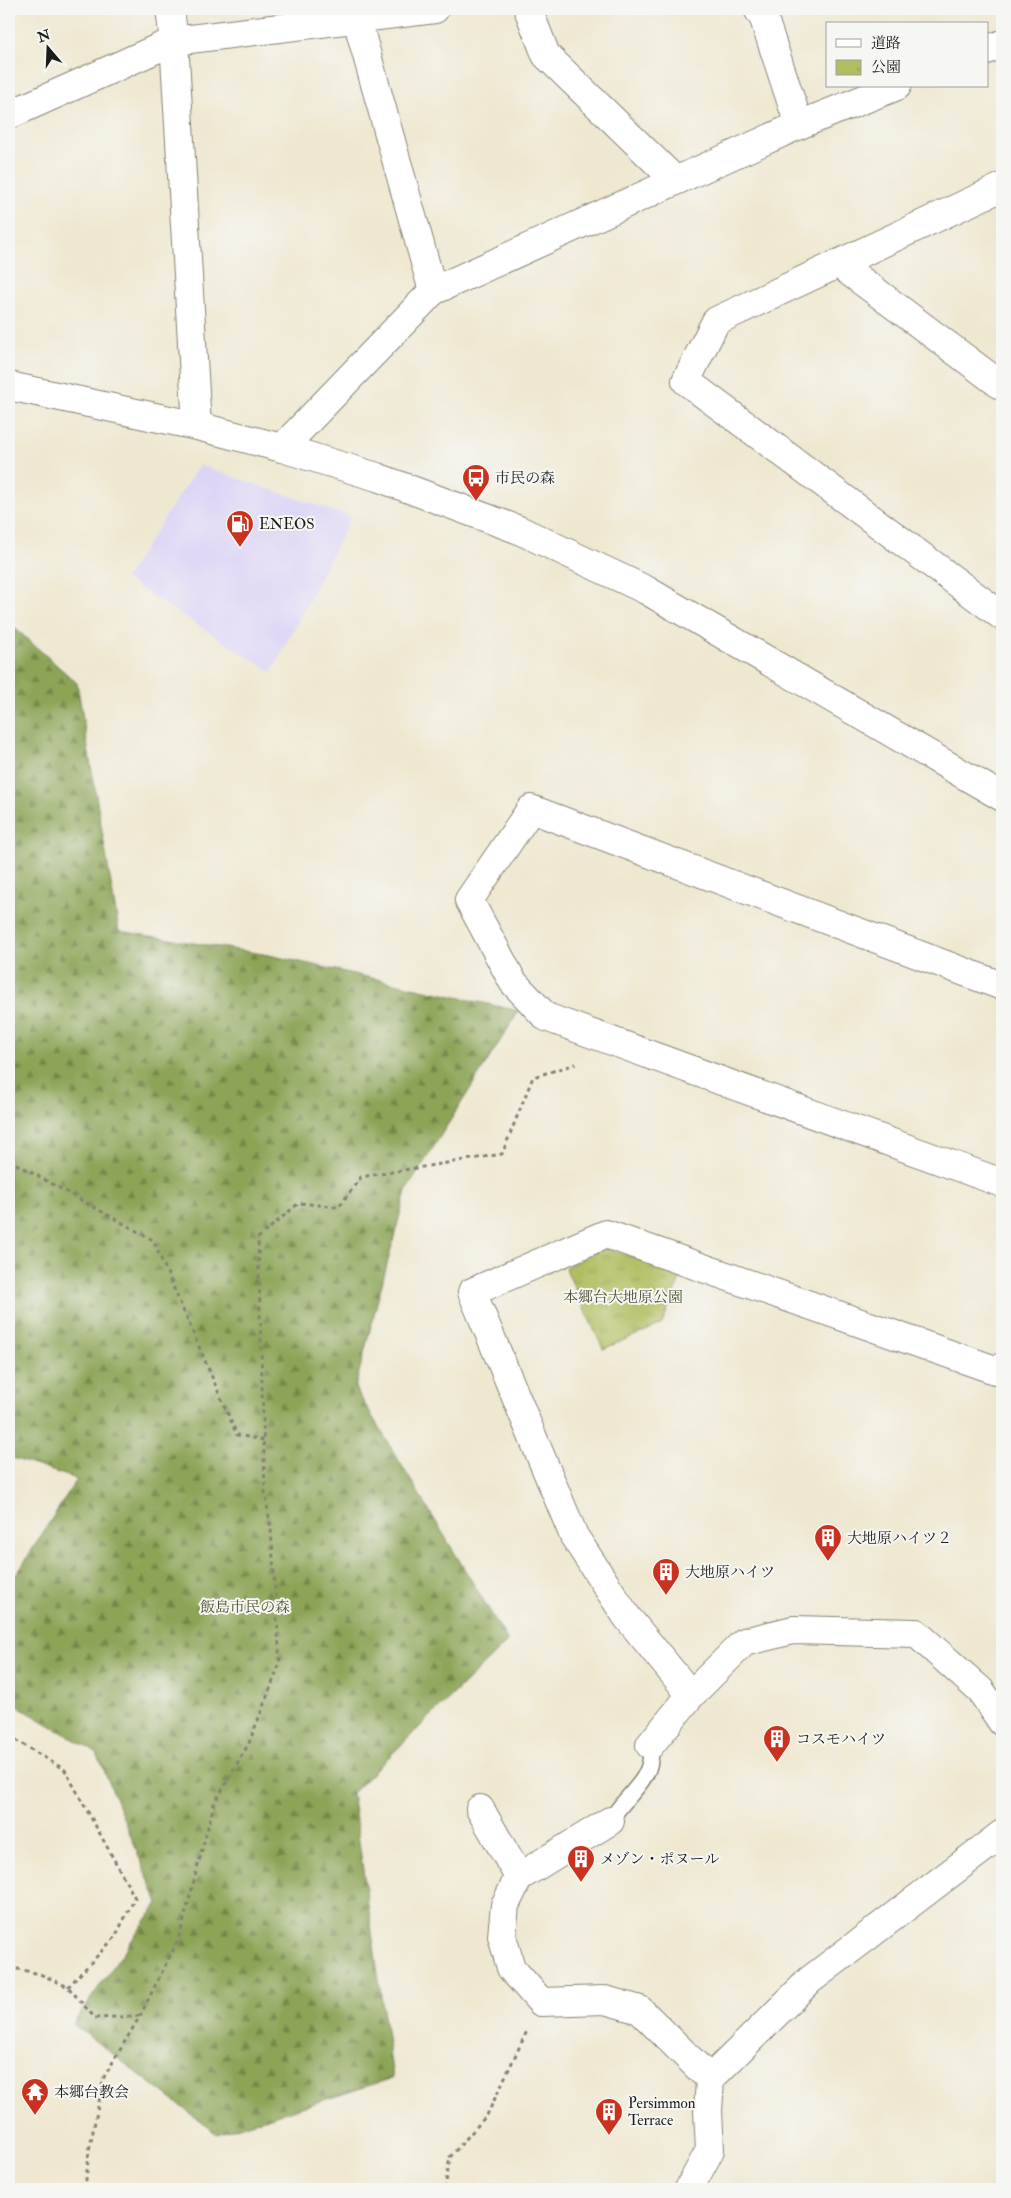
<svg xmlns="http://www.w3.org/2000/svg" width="1011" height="2198" viewBox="0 0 1011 2198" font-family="'IM FELL Double Pica','Noto Serif JP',serif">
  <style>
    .built { fill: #ddd5f6 }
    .forest { fill: url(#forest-firs); stroke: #546039 }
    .park { fill: url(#park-tufts); stroke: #666c3e }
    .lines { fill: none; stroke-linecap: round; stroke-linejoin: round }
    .service-casing { stroke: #868276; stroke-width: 18 }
    .minor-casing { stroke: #868276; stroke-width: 30 }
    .tertiary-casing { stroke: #868276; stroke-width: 30 }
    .path { stroke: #868276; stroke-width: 3; stroke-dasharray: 4 4; stroke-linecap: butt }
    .service { stroke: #fff; stroke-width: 15 }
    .minor { stroke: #fff; stroke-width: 28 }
    .tertiary { stroke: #fff; stroke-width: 28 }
    .labels { text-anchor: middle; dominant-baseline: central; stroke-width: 4; stroke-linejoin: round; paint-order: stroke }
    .poi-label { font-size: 15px; fill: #1c1c1c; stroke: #f6f6f2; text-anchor: start }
    .park-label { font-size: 15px; fill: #505433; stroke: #f6f6f2 }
  </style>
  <defs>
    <pattern id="forest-firs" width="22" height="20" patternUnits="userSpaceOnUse" patternTransform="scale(1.25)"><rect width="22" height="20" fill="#8ca456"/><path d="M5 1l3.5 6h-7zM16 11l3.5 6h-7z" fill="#728546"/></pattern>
    <pattern id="park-tufts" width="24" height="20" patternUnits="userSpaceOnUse" patternTransform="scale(1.25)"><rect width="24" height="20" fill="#b1bd5f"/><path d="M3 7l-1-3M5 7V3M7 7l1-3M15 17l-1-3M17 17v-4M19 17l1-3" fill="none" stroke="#98a252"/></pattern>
  </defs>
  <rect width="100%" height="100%" fill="#f6f6f2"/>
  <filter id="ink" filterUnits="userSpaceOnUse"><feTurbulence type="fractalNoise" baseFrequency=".02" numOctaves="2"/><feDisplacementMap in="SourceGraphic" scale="10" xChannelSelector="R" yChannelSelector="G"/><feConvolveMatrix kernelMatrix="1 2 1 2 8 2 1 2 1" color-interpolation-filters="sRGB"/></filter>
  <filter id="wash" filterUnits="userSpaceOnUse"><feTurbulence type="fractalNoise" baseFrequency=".0096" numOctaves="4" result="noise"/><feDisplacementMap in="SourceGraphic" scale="20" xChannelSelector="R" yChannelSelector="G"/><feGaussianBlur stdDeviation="1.12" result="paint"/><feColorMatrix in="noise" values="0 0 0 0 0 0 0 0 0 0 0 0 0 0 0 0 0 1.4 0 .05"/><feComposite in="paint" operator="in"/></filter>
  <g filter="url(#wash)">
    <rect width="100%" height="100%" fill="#efe8d1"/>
    <!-- built -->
    <path class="built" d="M 199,465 L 351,517 L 272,672 L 125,579 Z"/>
    <!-- forest -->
    <path class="forest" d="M 9,623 L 77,683 L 119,931 L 269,955 L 519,1011 L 406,1191 L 355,1388 L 508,1641 L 352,1793 L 393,2078 L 217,2134 L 73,2024 L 158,1903 L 97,1753 L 9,1701 L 9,1586 L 77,1479 L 9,1457 Z"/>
    <!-- park -->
    <path class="park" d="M 604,1248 L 682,1274 L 662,1324 L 603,1349 L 565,1267 Z"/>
  </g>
  <g filter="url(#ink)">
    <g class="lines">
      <defs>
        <path id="service" d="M 610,1821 C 625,1794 656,1780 650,1745"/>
        <g id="minor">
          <path d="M 170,9 L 174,41 L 197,426"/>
          <path d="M 354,9 L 433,291"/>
          <path d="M 528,9 L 546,55 L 675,180"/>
          <path d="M 758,9 L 764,19 L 799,125"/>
          <path d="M 987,50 L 1002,44"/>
          <path d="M 9,115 L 174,41 L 435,9"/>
          <path d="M 1002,187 L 716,321 L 686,381 L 1002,616"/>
          <path d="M 839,264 L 1002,386"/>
          <path d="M 282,448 L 433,291 L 799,125 L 897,86"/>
          <path d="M 1002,986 L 531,809 L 469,900 L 513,982 L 546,1017 L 1002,1183"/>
          <path d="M 691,1695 L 627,1617 L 574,1536 L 472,1292 L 606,1234 L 995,1370 L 1002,1367"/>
          <path d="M 650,1745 L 691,1695 L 744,1642 L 793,1630 L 916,1633 L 981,1691 L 1002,1722"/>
          <path d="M 480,1809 L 519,1877"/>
          <path d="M 610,1821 L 519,1877 L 505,1905 L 502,1936 L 511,1968 L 541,2002 L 605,2000 L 640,2010 L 710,2079"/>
          <path d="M 689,2189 L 710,2150 L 708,2111 L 710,2079 L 810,1980 L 1002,1834"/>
        </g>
        <path id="tertiary" d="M 9,386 L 197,426 L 282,448 L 377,477 L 519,530 L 646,590 L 1002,797"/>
      </defs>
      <!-- service casing -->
      <use href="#service" class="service-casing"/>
      <!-- minor casing -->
      <use href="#minor" class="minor-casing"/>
      <!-- tertiary casing -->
      <use href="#tertiary" class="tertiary-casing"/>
      <!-- path -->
      <g class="path">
        <path d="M 9,1160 L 153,1240 L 237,1435 L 264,1440"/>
        <path d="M 9,1736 L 65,1770 L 135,1898 L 115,1937 L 68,1987"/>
        <path d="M 9,1967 L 40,1974 L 68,1987 L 95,2018 L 140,2016"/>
        <path d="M 85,2189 L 89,2151 L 104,2077 L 140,2016 L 179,1938 L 214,1804 L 249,1743 L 280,1663 L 271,1529 L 265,1492 L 258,1238 L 299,1203 L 339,1207 L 361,1177 L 502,1154 L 533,1077 L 576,1064"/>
        <path d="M 445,2189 L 450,2157 L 487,2115 L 527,2031"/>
      </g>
      <!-- service -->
      <use href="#service" class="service"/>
      <!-- minor -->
      <use href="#minor" class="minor"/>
      <!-- tertiary -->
      <use href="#tertiary" class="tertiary"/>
    </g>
  </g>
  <!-- icons -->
  <defs>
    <symbol id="bus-pin" viewBox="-11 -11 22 30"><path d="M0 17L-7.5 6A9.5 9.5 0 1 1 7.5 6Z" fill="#c8321e" stroke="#f6f6f2"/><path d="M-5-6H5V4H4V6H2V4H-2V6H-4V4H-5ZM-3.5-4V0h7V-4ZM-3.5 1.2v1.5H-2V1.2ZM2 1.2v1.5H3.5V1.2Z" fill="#fff"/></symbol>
    <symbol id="fuel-pin" viewBox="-11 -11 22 30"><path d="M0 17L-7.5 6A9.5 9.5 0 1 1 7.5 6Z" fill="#c8321e" stroke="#f6f6f2"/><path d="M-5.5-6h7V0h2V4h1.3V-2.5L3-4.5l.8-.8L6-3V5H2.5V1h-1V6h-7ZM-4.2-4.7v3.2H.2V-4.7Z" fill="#fff"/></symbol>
    <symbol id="building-pin" viewBox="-11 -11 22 30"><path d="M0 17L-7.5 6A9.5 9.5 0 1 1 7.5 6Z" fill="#c8321e" stroke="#f6f6f2"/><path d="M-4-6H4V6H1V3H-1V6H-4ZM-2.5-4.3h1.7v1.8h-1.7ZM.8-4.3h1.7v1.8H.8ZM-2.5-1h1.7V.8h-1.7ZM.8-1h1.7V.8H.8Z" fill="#fff"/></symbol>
    <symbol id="temple-pin" viewBox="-11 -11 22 30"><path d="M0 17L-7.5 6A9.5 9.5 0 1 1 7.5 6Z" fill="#c8321e" stroke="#f6f6f2"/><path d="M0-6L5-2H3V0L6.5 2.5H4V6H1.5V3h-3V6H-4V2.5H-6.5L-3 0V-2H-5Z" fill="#fff"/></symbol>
  </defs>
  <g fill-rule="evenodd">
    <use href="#bus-pin" x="460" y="462" width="32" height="43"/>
    <use href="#fuel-pin" x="224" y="508" width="32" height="43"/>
    <use href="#building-pin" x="812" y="1522" width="32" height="43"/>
    <use href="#building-pin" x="650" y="1556" width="32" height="43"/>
    <use href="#building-pin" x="761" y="1723" width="32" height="43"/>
    <use href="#building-pin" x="565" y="1843" width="32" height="43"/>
    <use href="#temple-pin" x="19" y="2076" width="32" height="43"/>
    <use href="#building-pin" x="593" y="2096" width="32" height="43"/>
  </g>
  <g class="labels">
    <!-- poi labels -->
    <g class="poi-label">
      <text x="495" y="478">市民の森</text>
      <text x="259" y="524">ENEOS</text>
      <text x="847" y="1538">大地原ハイツ２</text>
      <text x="685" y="1572">大地原ハイツ</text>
      <text x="796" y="1739">コスモハイツ</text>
      <text x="600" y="1859">メゾン・ポヌール</text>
      <text x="54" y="2092">本郷台教会</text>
      <text x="628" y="2103">Persimmon<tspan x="628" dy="17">Terrace</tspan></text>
    </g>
    <!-- park labels -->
    <g class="park-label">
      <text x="623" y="1297">本郷台大地原公園</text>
      <text x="245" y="1607">飯島市民の森</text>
    </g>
  </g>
  <!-- margin -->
  <rect width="1011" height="2198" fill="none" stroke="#f6f6f2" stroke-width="30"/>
  <!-- legend -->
  <rect x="826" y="22" width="162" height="65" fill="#f6f6f2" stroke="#9f9f9c"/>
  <rect x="836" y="39" width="25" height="8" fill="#ffffff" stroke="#9f9f9c"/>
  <text x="871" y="48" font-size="15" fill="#1c1c1c">道路</text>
  <rect x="836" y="60" width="25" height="15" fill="url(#park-tufts)" stroke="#9f9f9c"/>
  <text x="871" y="72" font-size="15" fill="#1c1c1c">公園</text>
  <!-- north arrow -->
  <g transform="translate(48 48) rotate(341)" stroke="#f6f6f2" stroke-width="4" paint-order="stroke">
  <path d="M0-4L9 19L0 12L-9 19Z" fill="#1c1c1c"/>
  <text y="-8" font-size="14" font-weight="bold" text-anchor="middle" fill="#1c1c1c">N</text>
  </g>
</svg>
